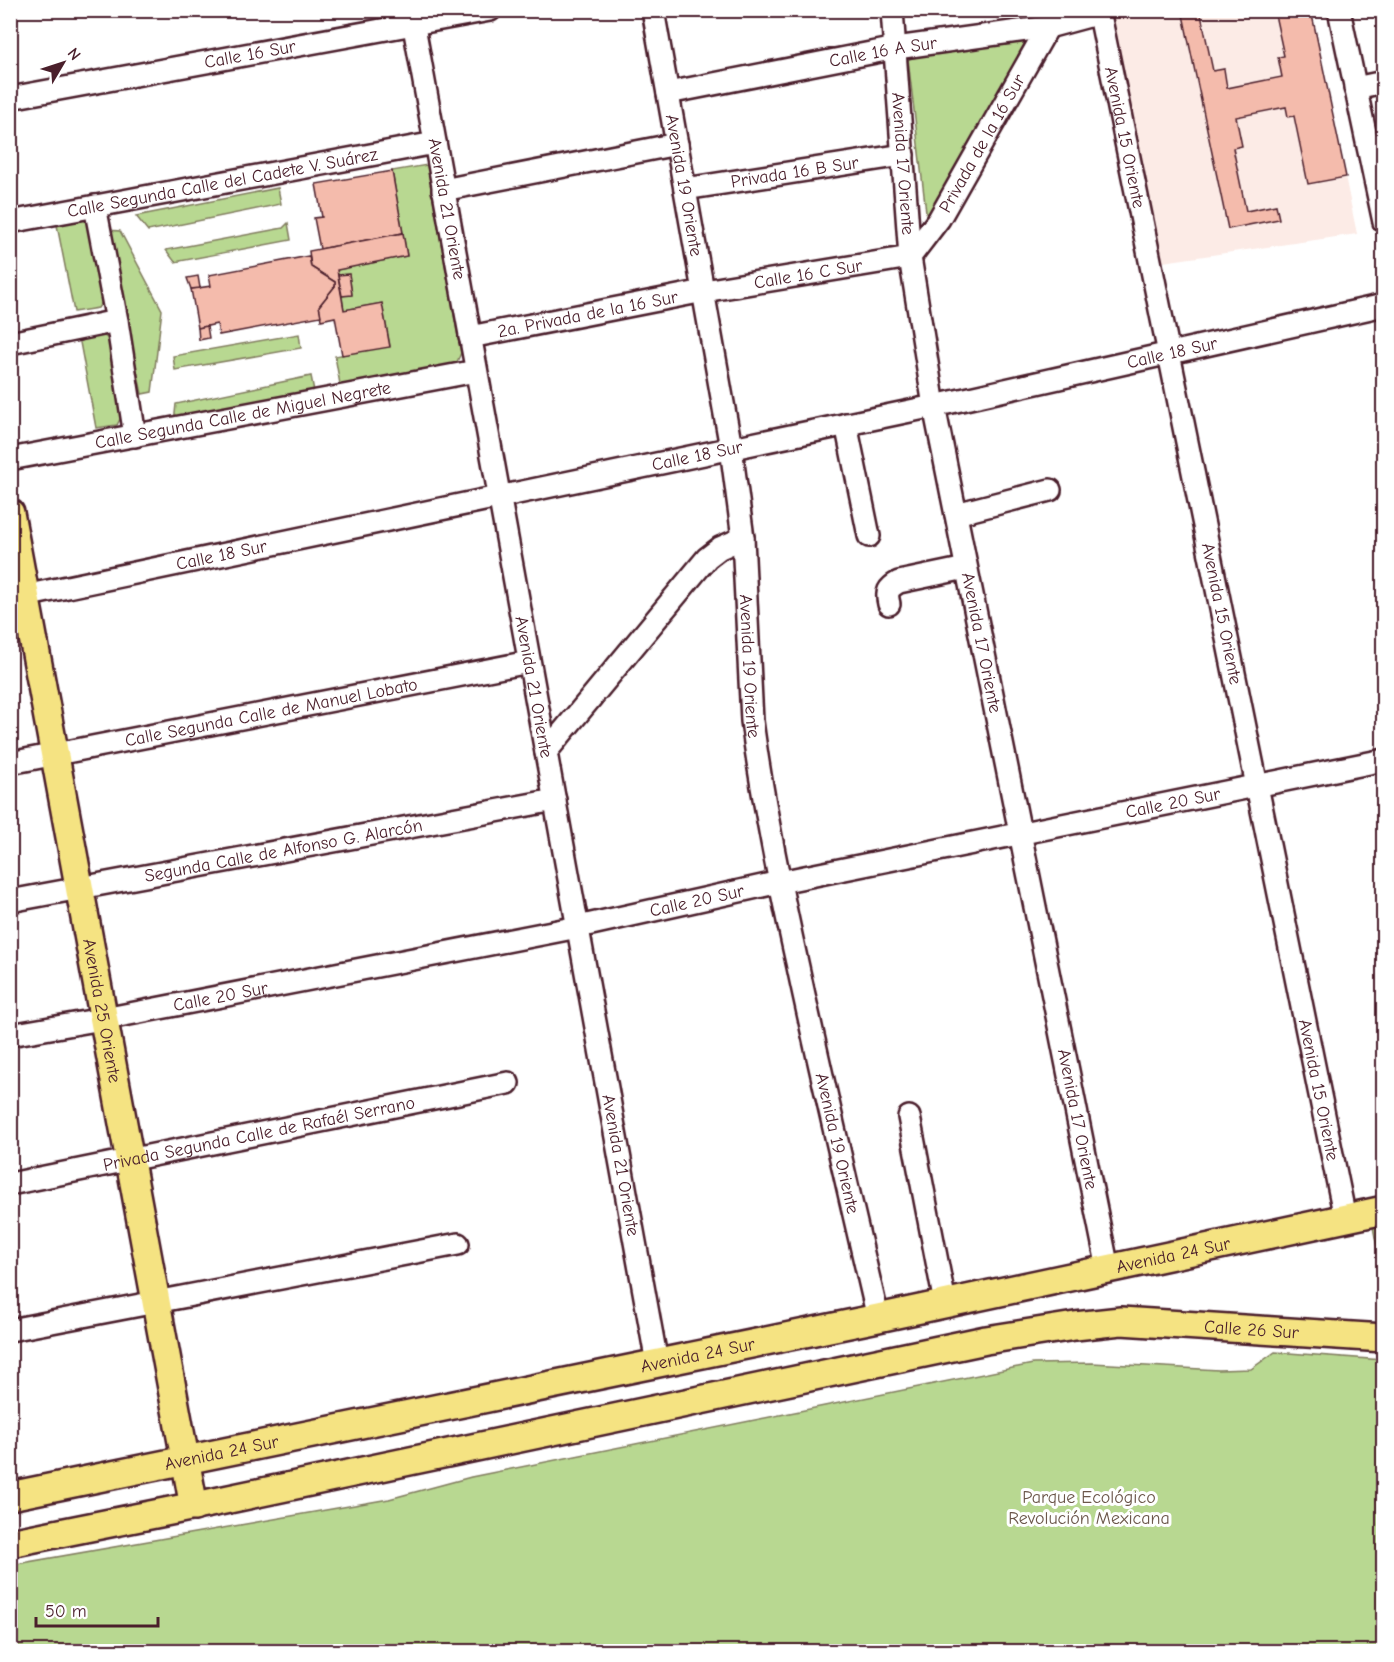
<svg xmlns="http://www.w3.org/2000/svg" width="1394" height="1662" viewBox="0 0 1394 1662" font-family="'Comic Neue',sans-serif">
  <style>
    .built { fill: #fcebe6 }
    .green { fill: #b8d891; stroke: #817c5e; stroke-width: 1.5 }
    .building { fill: #f4bbac; stroke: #4a1f2b; stroke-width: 1.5 }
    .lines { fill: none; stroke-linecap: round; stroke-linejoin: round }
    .minor-casing { stroke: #4a1f2b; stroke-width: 26 }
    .major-casing { stroke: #4a1f2b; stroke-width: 32 }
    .minor { stroke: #fff; stroke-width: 21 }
    .major { stroke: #f5e382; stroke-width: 27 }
    .labels { text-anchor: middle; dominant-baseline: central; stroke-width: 6; stroke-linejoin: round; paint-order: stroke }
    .street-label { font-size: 18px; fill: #4a1f2b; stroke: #fff }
    .park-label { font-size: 18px; fill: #6b564a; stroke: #fff }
  </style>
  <rect width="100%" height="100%" fill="#fff"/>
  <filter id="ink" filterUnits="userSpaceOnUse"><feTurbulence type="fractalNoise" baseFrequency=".0167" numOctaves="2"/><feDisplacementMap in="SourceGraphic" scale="12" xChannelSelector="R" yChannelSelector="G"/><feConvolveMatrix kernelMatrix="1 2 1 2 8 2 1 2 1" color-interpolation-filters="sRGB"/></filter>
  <g filter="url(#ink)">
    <!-- built -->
    <path class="built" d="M 1112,11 L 1311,11 L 1357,234 L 1163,262 Z"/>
    <!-- green -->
    <g class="green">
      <path d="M 1035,32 L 928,229 L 908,59 Z"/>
      <path d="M 427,165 L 461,353 L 456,364 L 433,374 L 341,390 L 335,356 L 390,346 L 382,303 L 344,310 L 342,296 L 352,294 L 349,274 L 338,275 L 337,270 L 407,256 L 392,171 Z"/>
      <path d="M 278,188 L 281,204 L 148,231 L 136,216 Z"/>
      <path d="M 91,219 L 106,296 L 98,308 L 74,312 L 57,225 Z"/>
      <path d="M 288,223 L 291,240 L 175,262 L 166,250 L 283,228 Z"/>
      <path d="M 107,230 L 120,231 L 162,310 L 152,392 L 142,394 Z"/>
      <path d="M 99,333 L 111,340 L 126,408 L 117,425 L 96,428 L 79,337 Z"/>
      <path d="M 299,334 L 301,348 L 175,370 L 173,356 Z"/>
      <path d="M 311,376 L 315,396 L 174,423 L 176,404 Z"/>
      <path d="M 1383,1225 L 1384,1225 L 1383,1278 L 1373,1227 Z"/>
      <path d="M 1275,1352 L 1383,1360 L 1383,1651 L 11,1651 L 11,1565 L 389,1499 L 471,1477 L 1033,1364 L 1092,1363 L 1219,1370 L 1251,1369 Z"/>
    </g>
    <!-- building -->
    <g class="building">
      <path d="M 1182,10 L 1200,10 L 1213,71 L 1224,69 L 1227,88 L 1282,77 L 1278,57 L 1284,56 L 1274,10 L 1311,10 L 1346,177 L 1308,184 L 1294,116 L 1288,117 L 1286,107 L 1236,117 L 1242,146 L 1233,148 L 1246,211 L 1276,205 L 1279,219 L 1228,229 Z"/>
      <path d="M 392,171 L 403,233 L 320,249 L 314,218 L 322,217 L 316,184 Z"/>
      <path d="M 403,233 L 407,256 L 337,270 L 344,310 L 382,303 L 390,347 L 342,355 L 335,317 L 321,320 L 319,306 L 335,286 L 335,282 L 311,267 L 309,251 Z"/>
      <path d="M 309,256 L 311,267 L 335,282 L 335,286 L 319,306 L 321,316 L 219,335 L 217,324 L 198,328 L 191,289 L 211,286 L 209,275 Z"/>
      <path d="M 349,274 L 352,295 L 342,296 L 338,275 Z"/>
      <path d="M 198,276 L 200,288 L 191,289 L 187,278 Z"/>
      <path d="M 207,326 L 209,338 L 199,340 L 198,328 Z"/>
    </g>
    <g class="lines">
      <defs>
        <g id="minor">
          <path id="s1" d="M 411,10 L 657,1363"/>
          <path id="s2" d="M 653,10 L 731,448 L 743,538 L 752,721 C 763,804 780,886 798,967 C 823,1084 851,1201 878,1318"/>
          <path id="s3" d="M 892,10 L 910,257 L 934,406 L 1108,1269"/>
          <path id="s4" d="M 1099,10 L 1345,1218"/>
          <path d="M 1339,10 L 1384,222"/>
          <path d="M 1355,88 L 1384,82"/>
          <path id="s5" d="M 668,93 L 896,48 L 1048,27 L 1100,13"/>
          <path id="s6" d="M 10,98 L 490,10"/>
          <path id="s7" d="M 685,189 L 903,155"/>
          <path d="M 443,190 L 677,144"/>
          <path d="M 95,206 L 117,321 L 135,436"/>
          <path id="s8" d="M 10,222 L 435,143"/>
          <path id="s9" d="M 470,337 L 704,291 L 910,257 L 939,219 L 1048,27"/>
          <path d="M 10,343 L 117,321"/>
          <path d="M 846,424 L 869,536"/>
          <path id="s10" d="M 10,459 L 476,371"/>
          <path d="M 956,514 L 1050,490"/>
          <path id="s11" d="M 10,599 L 934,406 L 1384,305"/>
          <path d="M 889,604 C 886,592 888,588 899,582 L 966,568"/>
          <path d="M 546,752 L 707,558 L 720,548 L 743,538"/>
          <path id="s12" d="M 10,763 L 529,662"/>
          <path id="s13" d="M 10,901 L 555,800"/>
          <path id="s14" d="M 10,1035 L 114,1017 L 578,927 L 780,882 L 1384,760"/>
          <path d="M 909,1117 L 945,1303"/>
          <path id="s15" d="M 10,1184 L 508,1083"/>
          <path d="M 10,1330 L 458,1244"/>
        </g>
        <g id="major">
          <path id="s16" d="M 10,513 L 194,1507"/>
          <path id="s17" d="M 10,1496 L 878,1318 L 1384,1210"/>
          <path id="s18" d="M 10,1543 L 210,1503 L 986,1340 L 1075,1326 L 1121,1321 L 1384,1338"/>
        </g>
      </defs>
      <!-- minor casing -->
      <use href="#minor" class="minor-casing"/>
      <!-- major casing -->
      <use href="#major" class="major-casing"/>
      <!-- minor -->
      <use href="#minor" class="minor"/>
      <!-- major -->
      <use href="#major" class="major"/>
    </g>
  </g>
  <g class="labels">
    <!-- street labels -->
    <g class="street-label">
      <text stroke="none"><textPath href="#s5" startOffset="219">Calle 16 A Sur</textPath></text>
      <text stroke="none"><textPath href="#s6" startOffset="244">Calle 16 Sur</textPath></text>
      <text stroke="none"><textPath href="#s4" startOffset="130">Avenida 15 Oriente</textPath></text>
      <text stroke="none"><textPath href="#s9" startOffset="582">Privada de la 16 Sur</textPath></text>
      <text stroke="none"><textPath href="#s3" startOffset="154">Avenida 17 Oriente</textPath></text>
      <text stroke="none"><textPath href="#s7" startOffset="111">Privada 16 B Sur</textPath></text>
      <text stroke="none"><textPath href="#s8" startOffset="216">Calle Segunda Calle del Cadete V. Suárez</textPath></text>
      <text stroke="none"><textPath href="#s2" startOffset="178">Avenida 19 Oriente</textPath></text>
      <text stroke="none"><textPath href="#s1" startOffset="202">Avenida 21 Oriente</textPath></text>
      <text stroke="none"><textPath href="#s9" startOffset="344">Calle 16 C Sur</textPath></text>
      <text stroke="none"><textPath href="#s9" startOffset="120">2a. Privada de la 16 Sur</textPath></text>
      <text stroke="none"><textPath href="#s11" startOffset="1188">Calle 18 Sur</textPath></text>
      <text stroke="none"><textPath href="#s10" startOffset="237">Calle Segunda Calle de Miguel Negrete</textPath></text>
      <text stroke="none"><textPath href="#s11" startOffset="702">Calle 18 Sur</textPath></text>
      <text stroke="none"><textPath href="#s11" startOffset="216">Calle 18 Sur</textPath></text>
      <text stroke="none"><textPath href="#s4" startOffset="616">Avenida 15 Oriente</textPath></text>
      <text stroke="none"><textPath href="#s3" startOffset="640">Avenida 17 Oriente</textPath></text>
      <text stroke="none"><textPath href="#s2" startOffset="664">Avenida 19 Oriente</textPath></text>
      <text stroke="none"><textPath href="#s1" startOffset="688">Avenida 21 Oriente</textPath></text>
      <text stroke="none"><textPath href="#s12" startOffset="266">Calle Segunda Calle de Manuel Lobato</textPath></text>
      <text stroke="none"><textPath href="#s14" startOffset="1186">Calle 20 Sur</textPath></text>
      <text stroke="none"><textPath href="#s13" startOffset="278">Segunda Calle de Alfonso G. Alarcón</textPath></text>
      <text stroke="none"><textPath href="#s14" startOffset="700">Calle 20 Sur</textPath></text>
      <text stroke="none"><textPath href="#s14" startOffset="214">Calle 20 Sur</textPath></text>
      <text stroke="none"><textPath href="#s16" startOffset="506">Avenida 25 Oriente</textPath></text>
      <text stroke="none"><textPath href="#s4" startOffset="1102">Avenida 15 Oriente</textPath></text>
      <text stroke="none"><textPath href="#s3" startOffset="1126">Avenida 17 Oriente</textPath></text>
      <text stroke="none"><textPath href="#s15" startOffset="254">Privada Segunda Calle de Rafaél Serrano</textPath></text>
      <text stroke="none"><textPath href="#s2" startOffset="1150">Avenida 19 Oriente</textPath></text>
      <text stroke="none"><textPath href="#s1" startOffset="1174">Avenida 21 Oriente</textPath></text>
      <text stroke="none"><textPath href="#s17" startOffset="1188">Avenida 24 Sur</textPath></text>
      <text stroke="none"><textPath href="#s18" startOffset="1264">Calle 26 Sur</textPath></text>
      <text stroke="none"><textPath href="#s17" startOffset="702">Avenida 24 Sur</textPath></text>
      <text stroke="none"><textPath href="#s17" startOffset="216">Avenida 24 Sur</textPath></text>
    </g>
    <!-- park labels -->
    <g class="park-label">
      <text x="1089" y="1497">Parque Ecológico<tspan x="1089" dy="21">Revolución Mexicana</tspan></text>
    </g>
  </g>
  <!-- margin -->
  <rect width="1394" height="1662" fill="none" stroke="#fff" stroke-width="36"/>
  <rect x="18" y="18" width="1358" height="1626" fill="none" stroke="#4a1f2b" stroke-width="2" filter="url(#ink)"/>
  <!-- north arrow -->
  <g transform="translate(63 63) rotate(51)" stroke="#ffffff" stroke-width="4.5" paint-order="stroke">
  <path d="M0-4.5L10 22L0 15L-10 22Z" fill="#4a1f2b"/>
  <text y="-9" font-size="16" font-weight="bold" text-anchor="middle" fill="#4a1f2b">N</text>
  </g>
  <!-- scale -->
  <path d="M36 1617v9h122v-9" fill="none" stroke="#4a1f2b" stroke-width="3"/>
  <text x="45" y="1617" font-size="18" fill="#4a1f2b" stroke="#ffffff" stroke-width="4.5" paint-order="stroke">50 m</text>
</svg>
